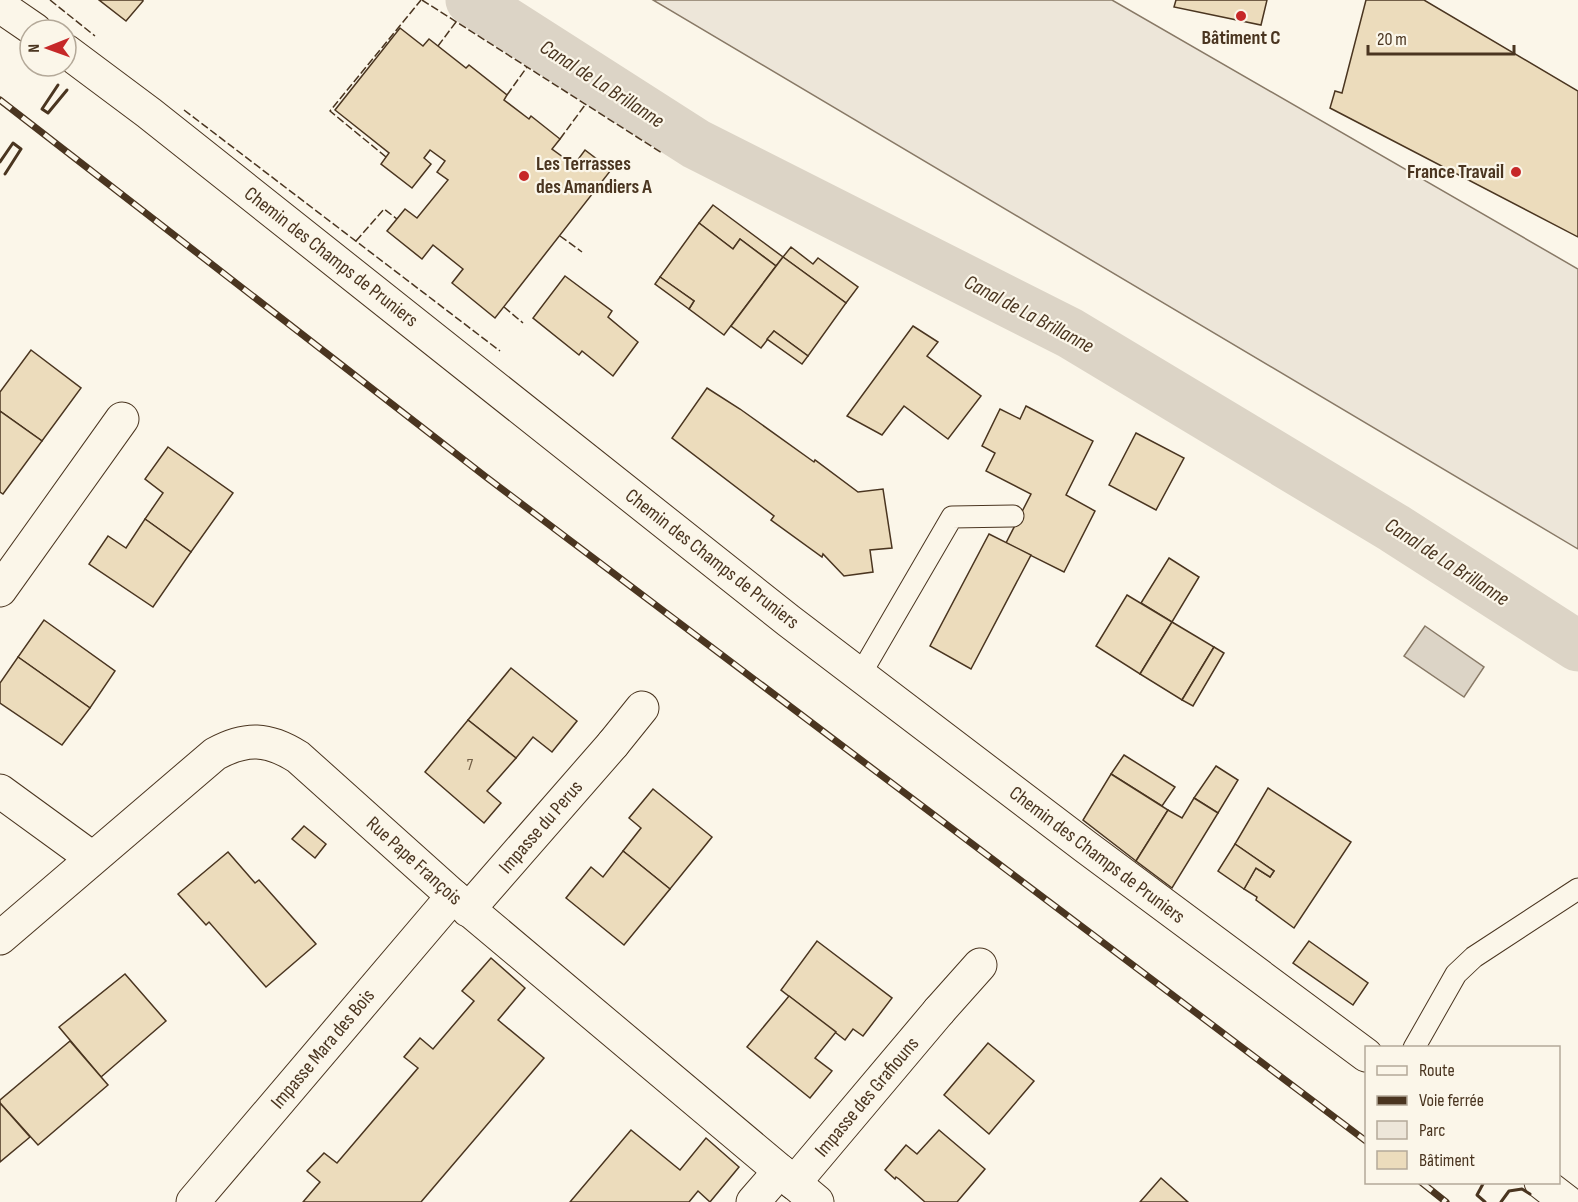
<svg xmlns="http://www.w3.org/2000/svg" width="1578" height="1202" viewBox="0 0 1578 1202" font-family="'Sofia Sans Condensed',sans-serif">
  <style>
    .green { fill: #ede6d9; stroke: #887966; stroke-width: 1.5 }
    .water { fill: #dcd4c6; stroke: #887966; stroke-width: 1.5 }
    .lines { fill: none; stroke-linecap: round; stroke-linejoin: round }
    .canal { stroke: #dcd4c6; stroke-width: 51 }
    .building { fill: #ecdcbc; stroke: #4a3520; stroke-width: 1.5 }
    .service-casing { stroke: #4a3520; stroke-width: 23 }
    .pedestrian-casing { stroke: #4a3520; stroke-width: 35 }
    .minor-casing { stroke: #4a3520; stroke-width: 35 }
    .tertiary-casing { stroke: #4a3520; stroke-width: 35 }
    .service { stroke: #fbf6e9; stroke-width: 21 }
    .pedestrian { stroke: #fbf6e9; stroke-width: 33 }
    .minor { stroke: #fbf6e9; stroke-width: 33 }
    .tertiary { stroke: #fbf6e9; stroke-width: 33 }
    .rail-casing { stroke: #4a3520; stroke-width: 7 }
    .rail { stroke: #fbf6e9; stroke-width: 4.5; stroke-dasharray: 14; stroke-linecap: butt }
    .fence { stroke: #4a3520; stroke-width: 1.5; stroke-dasharray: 8 3; stroke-linecap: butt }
    .wall { stroke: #4a3520; stroke-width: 3 }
    .poi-dot { fill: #c62828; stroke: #fbf6e9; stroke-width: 2 }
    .labels { text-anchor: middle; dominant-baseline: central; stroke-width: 4.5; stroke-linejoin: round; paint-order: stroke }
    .number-label { font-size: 16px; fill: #725f47 }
    .poi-label { font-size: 20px; font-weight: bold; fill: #4a3520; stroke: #fbf6e9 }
    .street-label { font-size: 20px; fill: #4a3520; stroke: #fbf6e9 }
    .water-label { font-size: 21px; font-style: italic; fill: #4a3520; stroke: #fbf6e9 }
  </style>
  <rect width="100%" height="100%" fill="#fbf6e9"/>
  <!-- green -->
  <path class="green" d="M 653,0 L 1112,0 L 1578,269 L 1578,549 Z"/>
  <!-- water -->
  <path class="water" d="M 1425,626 L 1484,667 L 1464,697 L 1404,656 Z"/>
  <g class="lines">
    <!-- canal -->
    <path class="canal" d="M 471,0 L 696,144 L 1070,333 L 1394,528 L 1578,646"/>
  </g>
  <!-- building -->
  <g class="building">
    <path d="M 99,0 L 143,0 L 143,1 L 126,21 Z"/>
    <path d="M 1176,0 L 1267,0 L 1261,25 L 1174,7 Z"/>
    <path d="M 1366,0 L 1424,0 L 1578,91 L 1578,237 L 1330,108 L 1335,91 L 1342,93 Z"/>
    <path d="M 400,28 L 423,46 L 429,39 L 466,68 L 469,65 L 507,95 L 504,100 L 529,119 L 531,116 L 560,139 L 552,149 L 574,165 L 585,150 L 611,170 L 495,318 L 452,283 L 463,269 L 433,245 L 422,259 L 387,231 L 405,209 L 417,218 L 448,180 L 437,172 L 445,161 L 430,150 L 424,158 L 431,164 L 412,188 L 381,164 L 389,153 L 335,110 Z"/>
    <path d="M 713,205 L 783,257 L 776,266 L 740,239 L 733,249 L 699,223 Z"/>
    <path d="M 699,223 L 733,249 L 740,239 L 776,266 L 724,335 L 689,309 L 694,301 L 660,277 Z"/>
    <path d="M 791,247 L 813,264 L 818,258 L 858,287 L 846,303 L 783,257 Z"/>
    <path d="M 783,257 L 846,303 L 808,356 L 774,331 L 761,348 L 731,326 Z"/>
    <path d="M 565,276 L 612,311 L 608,317 L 638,342 L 613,376 L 582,351 L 579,355 L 533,318 Z"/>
    <path d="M 660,277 L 694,301 L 689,309 L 655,284 Z"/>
    <path d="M 913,326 L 938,342 L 927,356 L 981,396 L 948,439 L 904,406 L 882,435 L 847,416 Z"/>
    <path d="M 774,331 L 808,356 L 802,364 L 767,339 Z"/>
    <path d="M 31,350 L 81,388 L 42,441 L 0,411 L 0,392 Z"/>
    <path d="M 707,388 L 740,409 L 814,462 L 815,460 L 858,492 L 883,489 L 892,548 L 870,550 L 873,572 L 844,576 L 823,554 L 822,557 L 771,520 L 774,516 L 672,438 Z"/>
    <path d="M 1026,406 L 1093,441 L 1066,495 L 1095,511 L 1064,572 L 1006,543 L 1031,494 L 986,471 L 995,453 L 982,446 L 1000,409 L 1020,419 Z"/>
    <path d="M 0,411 L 42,441 L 3,494 L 0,492 Z"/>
    <path d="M 1136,433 L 1184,458 L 1156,510 L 1109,485 Z"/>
    <path d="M 168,447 L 233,493 L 191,552 L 145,519 L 163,493 L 145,479 Z"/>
    <path d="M 145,519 L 191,552 L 153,607 L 89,564 L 108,536 L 126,548 Z"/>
    <path d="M 989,534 L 1031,555 L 971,669 L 930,646 Z"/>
    <path d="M 1169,558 L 1199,577 L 1172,622 L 1141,603 Z"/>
    <path d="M 1127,595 L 1172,622 L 1140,674 L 1096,646 Z"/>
    <path d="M 44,620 L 115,671 L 90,708 L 18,657 Z"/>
    <path d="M 1172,622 L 1214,647 L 1182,700 L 1140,674 Z"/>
    <path d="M 1214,647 L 1224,653 L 1193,706 L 1182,700 Z"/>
    <path d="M 18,657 L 90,708 L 62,745 L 0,703 L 0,683 Z"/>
    <path d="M 511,668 L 577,721 L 552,752 L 533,737 L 516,758 L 468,720 Z"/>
    <path d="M 468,720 L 516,758 L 487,791 L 501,803 L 484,823 L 425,772 Z"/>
    <path d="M 1124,755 L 1175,787 L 1162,806 L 1111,774 Z"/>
    <path d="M 1216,766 L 1238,780 L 1218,813 L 1194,798 Z"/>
    <path d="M 1111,774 L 1168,810 L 1136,861 L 1083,820 Z"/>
    <path d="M 1268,788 L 1351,842 L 1294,928 L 1256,900 L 1257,897 L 1244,889 L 1256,868 L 1270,877 L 1274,871 L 1235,844 Z"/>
    <path d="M 653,789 L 712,837 L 670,889 L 623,851 L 641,828 L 629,818 Z"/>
    <path d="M 1194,798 L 1218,813 L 1172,888 L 1136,861 L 1168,810 L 1182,818 Z"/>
    <path d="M 304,826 L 326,844 L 315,858 L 292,839 Z"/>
    <path d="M 1235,844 L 1274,871 L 1270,877 L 1256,868 L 1244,889 L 1218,871 Z"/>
    <path d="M 623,851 L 670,889 L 624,945 L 566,898 L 591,867 L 603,877 Z"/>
    <path d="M 228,852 L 255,883 L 259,880 L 316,944 L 266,987 L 209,922 L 206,925 L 178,894 Z"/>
    <path d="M 817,941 L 892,998 L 863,1036 L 853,1029 L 845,1040 L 781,990 Z"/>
    <path d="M 1309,941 L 1368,983 L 1353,1005 L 1293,963 Z"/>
    <path d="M 491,958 L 525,988 L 498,1020 L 544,1058 L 421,1202 L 303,1202 L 320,1182 L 307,1171 L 324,1153 L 337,1163 L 418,1068 L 404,1057 L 420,1038 L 433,1049 L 474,1001 L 462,991 Z"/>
    <path d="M 125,974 L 166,1021 L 101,1077 L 59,1027 Z"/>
    <path d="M 789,996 L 836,1032 L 815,1058 L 832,1071 L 810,1098 L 747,1047 Z"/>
    <path d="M 70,1041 L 108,1085 L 38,1145 L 0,1103 L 0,1100 Z"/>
    <path d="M 988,1043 L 1034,1081 L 989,1134 L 944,1095 Z"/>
    <path d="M 0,1103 L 30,1137 L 0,1162 Z"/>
    <path d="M 631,1130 L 680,1170 L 706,1138 L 739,1167 L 710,1202 L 698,1191 L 689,1202 L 570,1202 Z"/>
    <path d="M 939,1130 L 985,1169 L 957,1202 L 925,1202 L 899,1179 L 896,1177 L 895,1179 L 885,1170 L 906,1145 L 917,1154 Z"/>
    <path d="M 1161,1178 L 1188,1202 L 1140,1202 Z"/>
  </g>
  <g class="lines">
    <defs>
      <g id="service">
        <path d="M 860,675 L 952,517 L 1013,516"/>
        <path d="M 1414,1048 L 1456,974 L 1474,957 L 1578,889"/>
      </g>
      <g id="pedestrian">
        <path d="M 613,744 L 642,708"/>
        <path d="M 939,1011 L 980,965"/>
      </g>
      <g id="minor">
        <path d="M 0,590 L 122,419"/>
        <path d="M 0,791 L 92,858"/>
        <path d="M 468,910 L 613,744"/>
        <path d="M 0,938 L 215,754 C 246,737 268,738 298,757 L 453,896 L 817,1202"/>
        <path d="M 794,1183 L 939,1011"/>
        <path d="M 193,1202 L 453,896"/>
        <path d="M 753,1202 L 780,1171"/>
      </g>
      <g id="tertiary">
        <path d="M 0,6 L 35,30"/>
        <path d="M 66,51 L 149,113 L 789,621 L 1086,847 L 1366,1055"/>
        <path d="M 1541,1182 L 1567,1202"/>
      </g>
    </defs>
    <!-- service casing -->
    <use href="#service" class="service-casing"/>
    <!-- pedestrian casing -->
    <use href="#pedestrian" class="pedestrian-casing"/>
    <!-- minor casing -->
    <use href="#minor" class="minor-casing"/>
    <!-- tertiary casing -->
    <use href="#tertiary" class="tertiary-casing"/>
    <!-- service -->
    <use href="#service" class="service"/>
    <!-- pedestrian -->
    <use href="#pedestrian" class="pedestrian"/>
    <!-- minor -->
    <use href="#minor" class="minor"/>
    <!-- tertiary -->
    <use href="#tertiary" class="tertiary"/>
    <defs>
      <g id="rail">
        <path d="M 0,100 L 486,477 L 1366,1141"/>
        <path d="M 1421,1182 L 1446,1202"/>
      </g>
    </defs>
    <!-- rail casing -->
    <use href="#rail" class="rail-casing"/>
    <!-- rail -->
    <use href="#rail" class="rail"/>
    <!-- fence -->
    <g class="fence">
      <path d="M 50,0 L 95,36"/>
      <path d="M 422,0 L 662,153"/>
      <path d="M 438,46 L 456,22"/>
      <path d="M 507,95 L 527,67"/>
      <path d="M 184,110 L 500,351"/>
      <path d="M 560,139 L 585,105"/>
      <path d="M 386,157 L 330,111 L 421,0"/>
      <path d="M 560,236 L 582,252"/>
      <path d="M 356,241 L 384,209 L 397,219"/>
      <path d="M 504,307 L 523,323"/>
    </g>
    <!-- wall -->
    <g class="wall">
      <path d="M 58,85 L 42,109 L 48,113 L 67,90"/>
      <path d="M 0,162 L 13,143 L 21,149 L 5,174"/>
      <path d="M 1484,1182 L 1477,1195 L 1485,1202"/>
      <path d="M 1501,1202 L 1509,1191 L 1522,1189 L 1530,1194"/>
    </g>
  </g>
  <!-- markers -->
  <g class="poi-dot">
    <circle cx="1241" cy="16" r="6"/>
    <circle cx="1516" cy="172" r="6"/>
    <circle cx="524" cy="176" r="6"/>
  </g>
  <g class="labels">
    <!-- number labels -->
    <g class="number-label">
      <text x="470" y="765">7</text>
    </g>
    <!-- poi labels -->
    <g class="poi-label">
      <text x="1241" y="38">Bâtiment C</text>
      <text x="536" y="164" text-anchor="start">Les Terrasses<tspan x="536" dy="23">des Amandiers A</tspan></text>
      <text x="1504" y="172" text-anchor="end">France Travail</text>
    </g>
    <!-- street labels -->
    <g class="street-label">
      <text transform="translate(331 257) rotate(38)">Chemin des Champs de Pruniers</text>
      <text transform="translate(712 559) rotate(38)">Chemin des Champs de Pruniers</text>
      <text transform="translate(541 827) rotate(-49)">Impasse du Perus</text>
      <text transform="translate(1097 855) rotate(37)">Chemin des Champs de Pruniers</text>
      <text transform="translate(414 861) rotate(42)">Rue Pape François</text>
      <text transform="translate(323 1049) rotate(-50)">Impasse Mara des Bois</text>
      <text transform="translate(867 1097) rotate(-50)">Impasse des Grafiouns</text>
    </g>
    <!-- water labels -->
    <g class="water-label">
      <text transform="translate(602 84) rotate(33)">Canal de La Brillanne</text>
      <text transform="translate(1029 314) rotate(28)">Canal de La Brillanne</text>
      <text transform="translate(1447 562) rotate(33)">Canal de La Brillanne</text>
    </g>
  </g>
  <!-- legend -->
  <rect x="1365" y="1046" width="195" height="138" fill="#fbf6e9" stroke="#b4a999" stroke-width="1.5"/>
  <rect x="1377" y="1066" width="30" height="9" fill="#fbf6e9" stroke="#b4a999" stroke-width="1.5"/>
  <text x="1419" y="1076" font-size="18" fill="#4a3520">Route</text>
  <rect x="1377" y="1096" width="30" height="9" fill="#4a3520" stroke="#b4a999" stroke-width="1.5"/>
  <text x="1419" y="1106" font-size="18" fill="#4a3520">Voie ferrée</text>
  <rect x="1377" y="1121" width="30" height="18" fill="#ede6d9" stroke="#b4a999" stroke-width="1.5"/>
  <text x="1419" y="1136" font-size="18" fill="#4a3520">Parc</text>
  <rect x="1377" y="1151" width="30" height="18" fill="#ecdcbc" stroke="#b4a999" stroke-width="1.5"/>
  <text x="1419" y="1166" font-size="18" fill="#4a3520">Bâtiment</text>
  <!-- north arrow -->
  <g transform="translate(48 48) rotate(269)"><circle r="28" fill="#fbf6e9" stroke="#b4a999" stroke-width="1.5"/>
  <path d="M0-4.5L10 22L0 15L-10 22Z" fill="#c62828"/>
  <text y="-9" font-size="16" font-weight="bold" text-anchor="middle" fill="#4a3520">N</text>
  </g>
  <!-- scale -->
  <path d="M1368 45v9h146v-9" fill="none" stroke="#4a3520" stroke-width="3"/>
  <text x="1377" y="45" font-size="18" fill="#4a3520" stroke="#fbf6e9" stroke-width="4.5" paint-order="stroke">20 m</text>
</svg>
